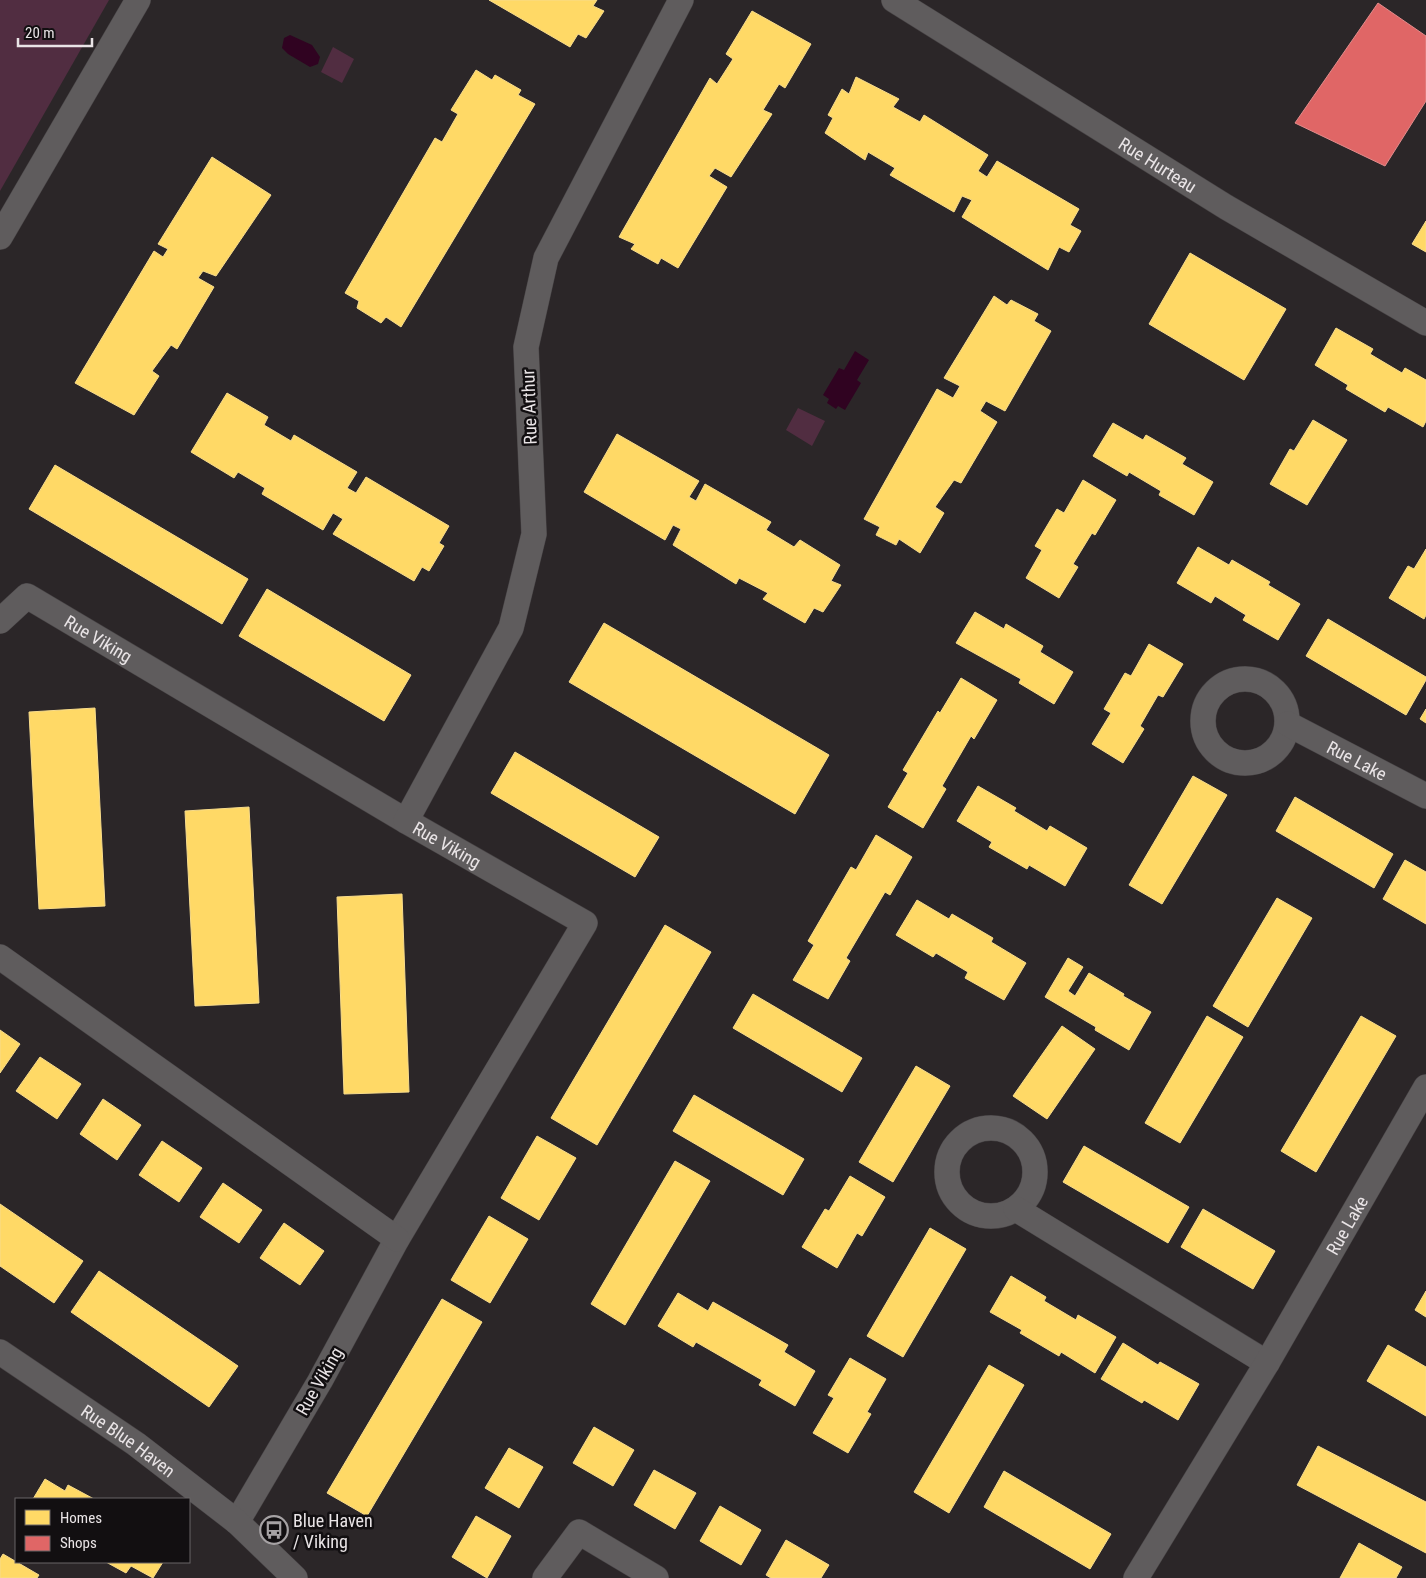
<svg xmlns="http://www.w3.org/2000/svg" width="1426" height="1578" viewBox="0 0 1426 1578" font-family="'Roboto Condensed',sans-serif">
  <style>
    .green { fill: #512d41 }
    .water { fill: #300321 }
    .homes { fill: #ffd966; stroke: #f8dc8c }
    .shops { fill: #e06666; stroke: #e38c8c }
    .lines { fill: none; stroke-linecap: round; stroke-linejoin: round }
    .minor-casing { stroke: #464244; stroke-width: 26 }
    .minor { stroke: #5f5c5d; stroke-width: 25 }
    .labels { text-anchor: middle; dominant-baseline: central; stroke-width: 5; stroke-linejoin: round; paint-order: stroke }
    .street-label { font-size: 18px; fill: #e9e4e6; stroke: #120f11 }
    .poi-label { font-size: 18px; fill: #e9e4e6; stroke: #120f11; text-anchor: start }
  </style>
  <rect width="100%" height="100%" fill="#2b2628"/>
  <!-- green -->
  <g class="green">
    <path d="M 0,0 L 109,0 L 0,191 Z"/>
    <path d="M 333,47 L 354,59 L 342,83 L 321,72 Z"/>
    <path d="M 798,408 L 825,421 L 812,446 L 786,430 Z"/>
  </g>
  <!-- water -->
  <g class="water">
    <path d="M 290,35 L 312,45 L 320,57 L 318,64 L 310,67 L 288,54 L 282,48 L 284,38 Z"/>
    <path d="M 855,351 L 869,360 L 857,380 L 861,383 L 845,410 L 838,406 L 836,409 L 827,403 L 829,399 L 823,395 L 839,368 L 844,370 Z"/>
  </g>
  <!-- homes -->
  <g class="homes">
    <path d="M 489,0 L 597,0 L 593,6 L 604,11 L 586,38 L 578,34 L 570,47 Z"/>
    <path d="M 752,11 L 811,44 L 785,88 L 779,84 L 763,110 L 772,114 L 731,177 L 715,168 L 709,176 L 727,187 L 678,268 L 661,258 L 658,264 L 631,249 L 635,244 L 619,237 L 710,78 L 717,84 L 733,59 L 726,54 Z"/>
    <path d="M 476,70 L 492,80 L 495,75 L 521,90 L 518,95 L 535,104 L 401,327 L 386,317 L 381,323 L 357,308 L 359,301 L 345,293 L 435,138 L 442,142 L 458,114 L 451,110 Z"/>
    <path d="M 856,77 L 899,99 L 893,107 L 920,122 L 924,115 L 988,155 L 978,171 L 987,177 L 997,161 L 1079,209 L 1070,225 L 1081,231 L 1069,252 L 1059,247 L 1048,270 L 962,217 L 972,200 L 962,196 L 954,212 L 890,175 L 895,168 L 868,152 L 865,160 L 825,133 L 833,118 L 828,115 L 842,89 L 849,94 Z"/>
    <path d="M 212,157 L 271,195 L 216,276 L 203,271 L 198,278 L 214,287 L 177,349 L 171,345 L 152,371 L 159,376 L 134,415 L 75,383 L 154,251 L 163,257 L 168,249 L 158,244 Z"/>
    <path d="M 1426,221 L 1426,252 L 1412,244 Z"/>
    <path d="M 1190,253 L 1286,309 L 1244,380 L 1149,324 Z"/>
    <path d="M 994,296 L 1007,305 L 1011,300 L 1038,314 L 1034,321 L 1051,331 L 1005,411 L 986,401 L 980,411 L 997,422 L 961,483 L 954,480 L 935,507 L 944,513 L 920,553 L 899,539 L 896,545 L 876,535 L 880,527 L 864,519 L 937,389 L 953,398 L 960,386 L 944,378 Z"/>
    <path d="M 1336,328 L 1373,349 L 1370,354 L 1402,373 L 1405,368 L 1426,380 L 1426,421 L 1423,427 L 1388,407 L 1385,412 L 1346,389 L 1348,385 L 1315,365 Z"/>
    <path d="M 227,393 L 268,417 L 264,425 L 291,441 L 294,435 L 357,472 L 347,488 L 356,493 L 366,477 L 449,526 L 439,543 L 444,546 L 429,571 L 422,567 L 414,581 L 333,534 L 343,519 L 333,513 L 323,530 L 262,494 L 265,488 L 238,472 L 234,478 L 191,452 Z"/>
    <path d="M 1313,420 L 1347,440 L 1307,505 L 1270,484 L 1290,449 L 1294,451 Z"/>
    <path d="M 1113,423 L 1143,440 L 1146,435 L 1186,458 L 1182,464 L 1213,482 L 1194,515 L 1159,495 L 1161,491 L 1129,472 L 1127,476 L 1093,456 Z"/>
    <path d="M 617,434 L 699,481 L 689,497 L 696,501 L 705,484 L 771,522 L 766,530 L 794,547 L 800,540 L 840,565 L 831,581 L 841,585 L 823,612 L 814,608 L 805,623 L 763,599 L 768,593 L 739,578 L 736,584 L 673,545 L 681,529 L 673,525 L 665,540 L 584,492 Z"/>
    <path d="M 55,465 L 248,579 L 222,624 L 29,509 Z"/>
    <path d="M 1083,480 L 1116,500 L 1095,535 L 1092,533 L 1073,564 L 1078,567 L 1059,598 L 1026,578 L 1042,550 L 1035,546 L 1057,509 L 1064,513 Z"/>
    <path d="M 1198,547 L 1229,565 L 1232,560 L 1270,582 L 1268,585 L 1300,604 L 1278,640 L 1243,620 L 1246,615 L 1215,596 L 1211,603 L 1177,583 Z"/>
    <path d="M 1426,549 L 1426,615 L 1424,619 L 1389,598 L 1408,566 L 1414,569 Z"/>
    <path d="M 267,589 L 411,675 L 384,721 L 239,636 Z"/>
    <path d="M 975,612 L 1004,629 L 1006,624 L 1043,646 L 1040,652 L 1073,672 L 1054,704 L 1019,683 L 1021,679 L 956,643 Z"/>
    <path d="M 1328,619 L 1426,677 L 1426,680 L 1406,715 L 1306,656 Z"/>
    <path d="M 604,623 L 829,755 L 795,814 L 569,682 Z"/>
    <path d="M 1149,644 L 1183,664 L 1163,697 L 1158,695 L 1140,726 L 1144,729 L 1123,763 L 1092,744 L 1111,713 L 1104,709 L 1125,673 L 1131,676 Z"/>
    <path d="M 961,678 L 997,700 L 974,739 L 971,736 L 942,786 L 946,789 L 923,828 L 888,807 L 908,773 L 903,770 L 938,711 L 940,713 Z"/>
    <path d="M 95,708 L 105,906 L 39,909 L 29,712 Z"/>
    <path d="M 1426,709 L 1426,723 L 1420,719 Z"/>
    <path d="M 515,752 L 659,837 L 635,877 L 491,793 Z"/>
    <path d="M 1193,776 L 1227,795 L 1162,904 L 1129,885 Z"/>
    <path d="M 978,786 L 1016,808 L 1014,811 L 1047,831 L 1050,826 L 1087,848 L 1065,886 L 1029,865 L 1027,869 L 989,847 L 992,842 L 957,821 Z"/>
    <path d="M 1295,797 L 1393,854 L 1374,888 L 1276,831 Z"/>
    <path d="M 249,807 L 259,1003 L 195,1006 L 185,811 Z"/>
    <path d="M 876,835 L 912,857 L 890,895 L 885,892 L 846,958 L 850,961 L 828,999 L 793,980 L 814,945 L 808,941 L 851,867 L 856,870 Z"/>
    <path d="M 1405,860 L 1426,872 L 1426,924 L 1383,899 Z"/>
    <path d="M 402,894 L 409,1092 L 344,1094 L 337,897 Z"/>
    <path d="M 1277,898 L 1312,918 L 1248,1027 L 1213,1006 Z"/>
    <path d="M 917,900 L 949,919 L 952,914 L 993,938 L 991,942 L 1026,963 L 1004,1000 L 965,978 L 968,972 L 936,953 L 933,957 L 896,935 Z"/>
    <path d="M 665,925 L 711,952 L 597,1145 L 551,1118 Z"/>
    <path d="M 1068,958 L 1083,967 L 1068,991 L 1075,996 L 1089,973 L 1124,994 L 1123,996 L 1151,1012 L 1129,1050 L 1095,1030 L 1096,1027 L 1045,997 Z"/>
    <path d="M 753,994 L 862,1058 L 842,1092 L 733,1028 Z"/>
    <path d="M 1207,1016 L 1243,1037 L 1180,1143 L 1145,1123 Z"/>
    <path d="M 1361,1016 L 1396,1036 L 1316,1172 L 1281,1151 Z"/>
    <path d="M 1062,1026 L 1095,1049 L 1047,1119 L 1013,1096 Z"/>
    <path d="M 0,1030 L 20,1044 L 0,1073 Z"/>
    <path d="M 40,1057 L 81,1084 L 57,1119 L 16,1091 Z"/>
    <path d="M 916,1066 L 950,1086 L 893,1182 L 859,1162 Z"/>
    <path d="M 694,1095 L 804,1159 L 783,1195 L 673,1131 Z"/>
    <path d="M 103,1099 L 141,1125 L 117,1160 L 80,1134 Z"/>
    <path d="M 537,1136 L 576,1158 L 539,1220 L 501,1198 Z"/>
    <path d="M 162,1141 L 202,1168 L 179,1202 L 139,1175 Z"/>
    <path d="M 1084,1146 L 1189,1207 L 1168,1243 L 1063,1182 Z"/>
    <path d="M 675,1161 L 710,1181 L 625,1325 L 591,1304 Z"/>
    <path d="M 850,1176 L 885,1197 L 862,1236 L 857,1233 L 837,1268 L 802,1247 L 825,1209 L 829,1211 Z"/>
    <path d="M 223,1183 L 262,1210 L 239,1243 L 200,1217 Z"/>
    <path d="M 0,1204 L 83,1261 L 54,1303 L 0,1266 Z"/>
    <path d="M 1203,1209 L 1275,1251 L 1253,1289 L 1181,1247 Z"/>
    <path d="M 489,1216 L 528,1239 L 490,1303 L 451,1280 Z"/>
    <path d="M 284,1223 L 324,1251 L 300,1285 L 260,1258 Z"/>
    <path d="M 930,1228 L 966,1249 L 903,1357 L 867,1336 Z"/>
    <path d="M 99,1271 L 238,1366 L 209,1407 L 71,1312 Z"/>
    <path d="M 1011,1276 L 1046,1297 L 1044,1301 L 1076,1320 L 1078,1315 L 1116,1337 L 1095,1373 L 1061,1352 L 1059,1356 L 1020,1333 L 1022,1330 L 990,1312 Z"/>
    <path d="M 1426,1291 L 1426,1317 L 1415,1310 Z"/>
    <path d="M 678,1293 L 708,1311 L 713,1302 L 788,1345 L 784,1352 L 815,1371 L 795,1406 L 759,1385 L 762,1380 L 696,1342 L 693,1347 L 658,1326 Z"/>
    <path d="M 442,1299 L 482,1322 L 367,1516 L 327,1493 Z"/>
    <path d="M 1123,1343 L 1158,1365 L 1160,1362 L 1199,1384 L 1178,1420 L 1144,1400 L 1142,1403 L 1101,1379 Z"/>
    <path d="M 1388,1345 L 1426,1367 L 1426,1416 L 1367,1381 Z"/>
    <path d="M 850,1358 L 886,1379 L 867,1412 L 871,1414 L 848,1453 L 813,1433 L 834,1398 L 828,1395 Z"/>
    <path d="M 989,1365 L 1024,1385 L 949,1513 L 914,1492 Z"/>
    <path d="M 594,1427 L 634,1450 L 613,1486 L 573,1463 Z"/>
    <path d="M 1318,1446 L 1426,1502 L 1426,1553 L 1297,1485 Z"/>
    <path d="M 509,1448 L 543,1467 L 519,1508 L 485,1488 Z"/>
    <path d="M 654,1470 L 696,1493 L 675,1529 L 634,1505 Z"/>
    <path d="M 1004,1471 L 1111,1534 L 1090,1569 L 984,1507 Z"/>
    <path d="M 45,1479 L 65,1491 L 68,1485 L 94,1499 L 33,1499 Z"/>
    <path d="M 720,1506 L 761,1530 L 741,1565 L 700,1541 Z"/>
    <path d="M 476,1516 L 511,1536 L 487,1578 L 452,1557 Z"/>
    <path d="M 786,1540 L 829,1565 L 821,1578 L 771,1578 L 766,1575 Z"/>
    <path d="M 1359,1543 L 1402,1567 L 1396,1578 L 1340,1578 Z"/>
    <path d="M 3,1554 L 39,1575 L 37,1578 L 0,1578 L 0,1559 Z"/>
    <path d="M 106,1562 L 163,1562 L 153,1578 L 131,1566 L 126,1573 Z"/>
  </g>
  <!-- shops -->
  <path class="shops" d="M 1378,3 L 1426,36 L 1426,101 L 1385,166 L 1295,123 Z"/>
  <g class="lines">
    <defs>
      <g id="minor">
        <path id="s1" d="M 894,0 L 1226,207 L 1426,323"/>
        <path d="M 0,237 L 138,0"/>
        <path id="s2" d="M 0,621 L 27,596 L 406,821 L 585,923 L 397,1239 L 320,1381 L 237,1522"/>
        <circle cx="1245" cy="721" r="42"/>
        <path id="s3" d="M 1288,724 L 1426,796"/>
        <path d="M 406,821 L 511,628 L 534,534 L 526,347 L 546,258 L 681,0"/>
        <path d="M 0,957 L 397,1239"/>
        <circle cx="991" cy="1172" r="44"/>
        <path d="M 1016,1209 L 1267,1363"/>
        <path id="s4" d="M 0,1352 L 136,1444 L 237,1522 L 295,1578"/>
        <path d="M 545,1578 L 579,1532 L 656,1578"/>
        <path id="s5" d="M 1136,1578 L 1267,1363 L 1426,1087"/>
      </g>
    </defs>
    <!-- minor casing -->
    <use href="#minor" class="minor-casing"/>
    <!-- minor -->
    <use href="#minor" class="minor"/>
  </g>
  <!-- icons -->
  <defs>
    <symbol id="bus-ring" viewBox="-11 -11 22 22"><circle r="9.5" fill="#120f11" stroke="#a6a2a4" stroke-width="1.5"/><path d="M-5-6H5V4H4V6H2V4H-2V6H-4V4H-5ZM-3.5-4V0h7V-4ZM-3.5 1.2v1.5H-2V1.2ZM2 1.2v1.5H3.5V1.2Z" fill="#a6a2a4"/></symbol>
  </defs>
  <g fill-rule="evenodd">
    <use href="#bus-ring" x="258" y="1514" width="32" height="32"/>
  </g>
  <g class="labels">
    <!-- street labels -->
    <g class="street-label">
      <text stroke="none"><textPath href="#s1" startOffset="311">Rue Hurteau</textPath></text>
      <text transform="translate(529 407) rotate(-92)">Rue Arthur</text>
      <text stroke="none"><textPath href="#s2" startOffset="120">Rue Viking</textPath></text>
      <text stroke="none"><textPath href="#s3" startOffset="78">Rue Lake</textPath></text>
      <text stroke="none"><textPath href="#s2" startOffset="525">Rue Viking</textPath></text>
      <text stroke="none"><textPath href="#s5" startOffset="411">Rue Lake</textPath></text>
      <text transform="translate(319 1381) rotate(-60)">Rue Viking</text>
      <text stroke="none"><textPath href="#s4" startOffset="156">Rue Blue Haven</textPath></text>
    </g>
    <!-- poi labels -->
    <g class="poi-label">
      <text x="293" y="1520">Blue Haven<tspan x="293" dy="21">/ Viking</tspan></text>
    </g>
  </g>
  <!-- legend -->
  <rect x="15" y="1498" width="175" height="65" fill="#120f11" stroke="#686466"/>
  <rect x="25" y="1510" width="25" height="15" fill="#ffd966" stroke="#686466"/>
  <text x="60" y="1523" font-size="15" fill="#e9e4e6">Homes</text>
  <rect x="25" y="1536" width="25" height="15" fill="#e06666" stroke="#686466"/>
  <text x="60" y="1548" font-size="15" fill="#e9e4e6">Shops</text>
  <!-- scale -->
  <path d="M18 38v8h74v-8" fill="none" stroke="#e9e4e6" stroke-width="2.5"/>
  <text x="25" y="38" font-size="15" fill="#e9e4e6" stroke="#120f11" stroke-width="4" paint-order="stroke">20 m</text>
</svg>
